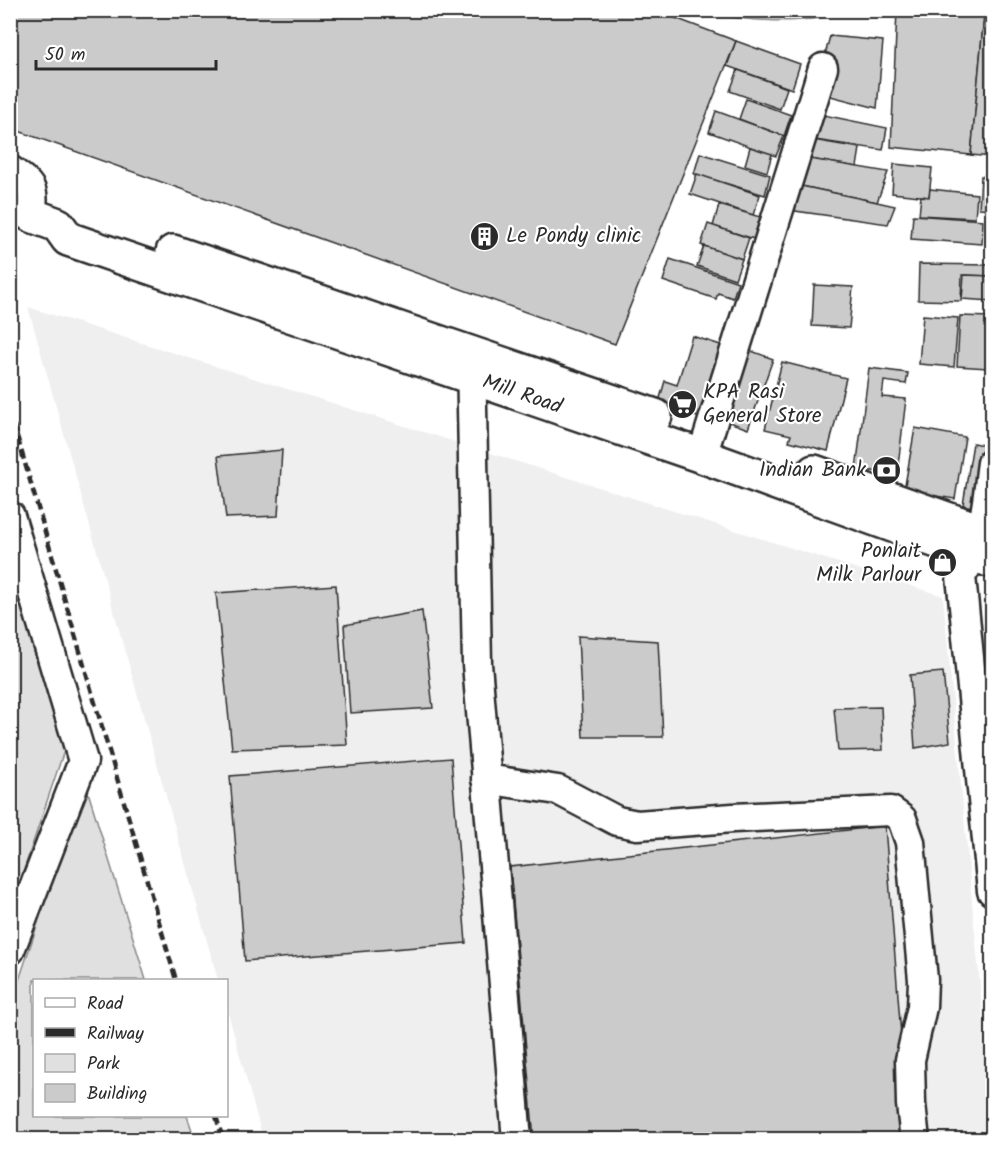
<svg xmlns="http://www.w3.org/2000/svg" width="1003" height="1150" viewBox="0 0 1003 1150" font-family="Kalam,sans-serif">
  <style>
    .built { fill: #efefef }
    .green { fill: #e0e0e0; stroke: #868686; stroke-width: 1.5 }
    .building { fill: #cbcbcb; stroke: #2b2b2b; stroke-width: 1.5 }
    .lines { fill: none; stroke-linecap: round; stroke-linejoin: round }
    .minor-casing { stroke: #2b2b2b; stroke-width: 33 }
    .major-casing { stroke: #2b2b2b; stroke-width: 38 }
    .minor { stroke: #fff; stroke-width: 28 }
    .major { stroke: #fff; stroke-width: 33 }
    .rail { stroke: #2b2b2b; stroke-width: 4.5; stroke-dasharray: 9 4.5; stroke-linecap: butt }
    .labels { text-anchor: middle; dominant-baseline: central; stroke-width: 4.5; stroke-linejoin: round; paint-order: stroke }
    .poi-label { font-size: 21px; fill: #2b2b2b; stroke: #fff; text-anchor: start }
    .street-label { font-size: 21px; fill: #2b2b2b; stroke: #fff }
  </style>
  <rect width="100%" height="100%" fill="#fff"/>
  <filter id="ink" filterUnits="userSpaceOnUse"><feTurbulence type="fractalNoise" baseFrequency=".0167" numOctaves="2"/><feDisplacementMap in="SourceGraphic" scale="12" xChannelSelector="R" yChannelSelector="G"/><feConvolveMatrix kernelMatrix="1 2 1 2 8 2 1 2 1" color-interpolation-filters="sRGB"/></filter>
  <g filter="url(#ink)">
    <!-- built -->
    <path class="built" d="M 28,307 L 943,596 L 992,1112 L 992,1139 L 263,1139 L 227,1009 L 226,980 L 218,980 Z"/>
    <!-- green -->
    <g class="green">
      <path d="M 702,11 L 845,10 L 845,11 C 804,26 745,22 702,11 Z"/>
      <path d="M 10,555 L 66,745 L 11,908 L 10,908 Z"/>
      <path d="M 85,782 L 146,980 L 34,980 L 34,1116 L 187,1116 L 195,1139 L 11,1140 L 11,1004 Z"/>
    </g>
    <!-- building -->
    <g class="building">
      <path d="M 10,10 L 654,10 L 736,41 L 615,344 L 10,128 Z"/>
      <path d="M 897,10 L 984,15 L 971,155 L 891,147 Z"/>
      <path d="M 984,15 L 992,16 L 992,157 L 971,155 Z"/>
      <path d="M 830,36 L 883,41 L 877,108 L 815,92 Z"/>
      <path d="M 736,41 L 800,64 L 792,89 L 727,66 Z"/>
      <path d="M 738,70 L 787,88 L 780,109 L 730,91 Z"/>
      <path d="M 746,99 L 791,115 L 784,136 L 739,119 Z"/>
      <path d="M 716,111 L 784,136 L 776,156 L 709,132 Z"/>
      <path d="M 809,112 L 887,128 L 883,150 L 801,138 Z"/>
      <path d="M 801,138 L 860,148 L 857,167 L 798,157 Z"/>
      <path d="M 750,147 L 772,154 L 767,172 L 745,165 Z"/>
      <path d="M 700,153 L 770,175 L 765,195 L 694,174 Z"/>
      <path d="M 798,157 L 888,172 L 877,202 L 787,183 Z"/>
      <path d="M 894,164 L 932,168 L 929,197 L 892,193 Z"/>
      <path d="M 697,174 L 760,195 L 753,215 L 690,194 Z"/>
      <path d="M 981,176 L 992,178 L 992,209 L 979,208 Z"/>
      <path d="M 787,183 L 877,202 L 895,206 L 888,224 L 781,209 Z"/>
      <path d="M 930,189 L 977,194 L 975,218 L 919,215 L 921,196 L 929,197 Z"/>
      <path d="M 719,205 L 760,217 L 754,239 L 713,226 Z"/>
      <path d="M 913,215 L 983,220 L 982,244 L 911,239 Z"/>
      <path d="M 708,224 L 749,238 L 742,259 L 701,245 Z"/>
      <path d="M 704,246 L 742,259 L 735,279 L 697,266 Z"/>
      <path d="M 670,259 L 738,282 L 733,298 L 718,293 L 716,299 L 663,281 Z"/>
      <path d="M 919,264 L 992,265 L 992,276 L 962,275 L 961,301 L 918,300 Z"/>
      <path d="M 964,275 L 992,276 L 992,301 L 962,299 Z"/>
      <path d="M 814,285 L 853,287 L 849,328 L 812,326 Z"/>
      <path d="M 923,315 L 958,318 L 954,367 L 919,364 Z"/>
      <path d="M 960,316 L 991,317 L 988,368 L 957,366 Z"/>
      <path d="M 692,336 L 724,346 L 701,418 L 658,405 L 665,381 L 677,385 Z"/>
      <path d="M 738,346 L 773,359 L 748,429 L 713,416 Z"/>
      <path d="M 782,362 L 846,378 L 828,451 L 789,441 L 791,435 L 765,429 Z"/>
      <path d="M 869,368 L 908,373 L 906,384 L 884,381 L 882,397 L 906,399 L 897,474 L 856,469 Z"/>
      <path d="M 915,428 L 965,437 L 955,499 L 904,491 Z"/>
      <path d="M 973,443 L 988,446 L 977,508 L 963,505 Z"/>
      <path d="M 282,450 L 278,516 L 226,518 L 218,456 Z"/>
      <path d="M 336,585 L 347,745 L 232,749 L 216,593 Z"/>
      <path d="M 422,611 L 433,708 L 350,713 L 344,625 Z"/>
      <path d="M 578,636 L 658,641 L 663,737 L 583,737 Z"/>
      <path d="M 943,672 L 950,742 L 915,748 L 910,675 Z"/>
      <path d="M 881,707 L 883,750 L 838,751 L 834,708 Z"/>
      <path d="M 451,758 L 466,943 L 245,961 L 230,776 Z"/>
      <path d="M 885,826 L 909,1140 L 534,1140 L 510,867 Z"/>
    </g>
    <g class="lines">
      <defs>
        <g id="minor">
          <path d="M 10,170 C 32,186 35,188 31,215"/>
          <path d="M 471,356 L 477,664 L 517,1140"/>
          <path d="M 702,456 L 823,68"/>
          <path d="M 992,463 C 986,506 986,539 961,576 L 992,891"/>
          <path d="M 10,516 L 83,761 L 10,950"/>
          <path d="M 486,779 L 558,790 L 617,821 L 637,825 L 733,818 L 891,811 L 902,819 L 910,842 L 923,980 L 922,1007 L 910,1060 L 911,1104 L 915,1140"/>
        </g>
        <g id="major">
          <path id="s1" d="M 31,215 L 58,225 L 68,239 L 702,456 L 992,561"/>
          <path d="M 173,252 L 655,416"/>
          <path d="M 814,472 L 992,535"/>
        </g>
      </defs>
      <!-- minor casing -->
      <use href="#minor" class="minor-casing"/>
      <!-- major casing -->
      <use href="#major" class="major-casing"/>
      <!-- minor -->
      <use href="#minor" class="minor"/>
      <!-- major -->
      <use href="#major" class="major"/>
      <!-- rail -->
      <g class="rail">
        <path d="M 10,412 L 176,980"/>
        <path d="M 216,1116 L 223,1140"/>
      </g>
    </g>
  </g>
  <!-- icons -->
  <defs>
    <symbol id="building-disc" viewBox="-11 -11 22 22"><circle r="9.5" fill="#2b2b2b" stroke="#fff"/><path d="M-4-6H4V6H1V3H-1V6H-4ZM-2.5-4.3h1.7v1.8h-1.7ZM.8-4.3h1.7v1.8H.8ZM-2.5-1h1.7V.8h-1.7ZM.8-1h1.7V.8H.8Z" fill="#fff"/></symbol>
    <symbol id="supermarket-disc" viewBox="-11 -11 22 22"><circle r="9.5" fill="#2b2b2b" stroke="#fff"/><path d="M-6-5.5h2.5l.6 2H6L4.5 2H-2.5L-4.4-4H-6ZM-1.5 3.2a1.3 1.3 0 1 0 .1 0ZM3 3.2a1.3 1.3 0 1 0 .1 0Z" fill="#fff"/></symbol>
    <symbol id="bank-disc" viewBox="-11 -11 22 22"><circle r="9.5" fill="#2b2b2b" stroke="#fff"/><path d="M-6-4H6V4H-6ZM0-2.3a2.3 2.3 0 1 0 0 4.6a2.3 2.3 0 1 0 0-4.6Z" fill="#fff"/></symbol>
    <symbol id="shop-disc" viewBox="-11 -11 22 22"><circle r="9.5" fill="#2b2b2b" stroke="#fff"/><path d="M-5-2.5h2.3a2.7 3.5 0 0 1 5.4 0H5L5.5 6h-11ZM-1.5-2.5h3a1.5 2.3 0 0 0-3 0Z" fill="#fff"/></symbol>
  </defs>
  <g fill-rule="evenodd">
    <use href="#building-disc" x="468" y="220" width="33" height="33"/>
    <use href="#supermarket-disc" x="666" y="388" width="33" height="33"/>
    <use href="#bank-disc" x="870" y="454" width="33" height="33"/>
    <use href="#shop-disc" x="926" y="546" width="33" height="33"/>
  </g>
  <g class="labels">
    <!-- poi labels -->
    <g class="poi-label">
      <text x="506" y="236">Le Pondy clinic</text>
      <text x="703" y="392">KPA Rasi<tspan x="703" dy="24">General Store</tspan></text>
      <text x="866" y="470" text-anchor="end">Indian Bank</text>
      <text x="921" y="551" text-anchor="end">Ponlait<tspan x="921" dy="24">Milk Parlour</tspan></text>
    </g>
    <!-- street labels -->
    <g class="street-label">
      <text stroke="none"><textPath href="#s1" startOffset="526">Mill Road</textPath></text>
    </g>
  </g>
  <!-- margin -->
  <rect width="1003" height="1150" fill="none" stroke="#fff" stroke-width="36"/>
  <rect x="18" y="18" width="967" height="1114" fill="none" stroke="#2b2b2b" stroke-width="2" filter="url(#ink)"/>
  <!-- legend -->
  <rect x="33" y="979" width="195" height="138" fill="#ffffff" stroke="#aaaaaa" stroke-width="1.5"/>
  <rect x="45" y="998" width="30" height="9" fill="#ffffff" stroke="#aaaaaa" stroke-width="1.5"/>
  <text x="87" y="1009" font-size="18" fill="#2b2b2b">Road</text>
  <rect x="45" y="1028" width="30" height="9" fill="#2b2b2b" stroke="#aaaaaa" stroke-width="1.5"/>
  <text x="87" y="1039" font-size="18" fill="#2b2b2b">Railway</text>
  <rect x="45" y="1054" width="30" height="18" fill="#e0e0e0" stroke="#aaaaaa" stroke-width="1.5"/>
  <text x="87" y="1069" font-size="18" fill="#2b2b2b">Park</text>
  <rect x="45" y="1084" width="30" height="18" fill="#cbcbcb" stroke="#aaaaaa" stroke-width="1.5"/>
  <text x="87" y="1099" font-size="18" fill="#2b2b2b">Building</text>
  <!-- scale -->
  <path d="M36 60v9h180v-9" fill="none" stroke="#2b2b2b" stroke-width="3"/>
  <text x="45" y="60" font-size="18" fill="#2b2b2b" stroke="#ffffff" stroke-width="4.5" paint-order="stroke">50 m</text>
</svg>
